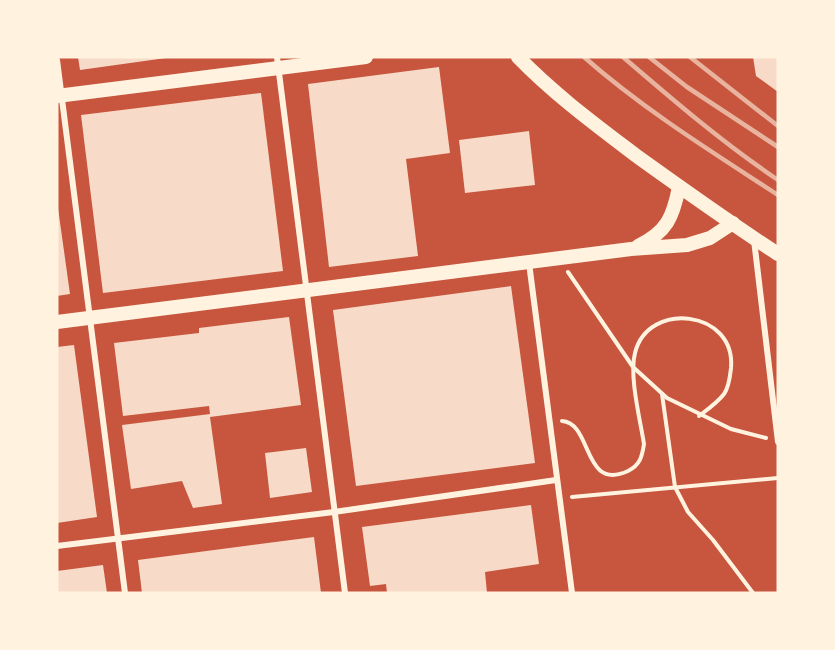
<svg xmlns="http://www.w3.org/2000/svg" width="835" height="650" viewBox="0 0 835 650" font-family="'Public Sans',sans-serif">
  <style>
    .building { fill: #f7dbc8 }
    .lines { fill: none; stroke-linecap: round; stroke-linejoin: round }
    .path { stroke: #fff3e0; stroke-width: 4 }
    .minor { stroke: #fff3e0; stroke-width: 6 }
    .primary { stroke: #fff3e0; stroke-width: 14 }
    .rail { stroke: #e9b49f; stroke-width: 4.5 }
  </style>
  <rect width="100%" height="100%" fill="#c8553d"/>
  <!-- building -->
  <g class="building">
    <path d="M 78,57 L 166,57 L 166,58 L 80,70 Z"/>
    <path d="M 753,57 L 778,57 L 778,92 L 756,76 Z"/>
    <path d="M 439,67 L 450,153 L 406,159 L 418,256 L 329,267 L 308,84 Z"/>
    <path d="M 261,93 L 283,271 L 103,293 L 81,115 Z"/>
    <path d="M 529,131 L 535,185 L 465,193 L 459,140 Z"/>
    <path d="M 57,201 L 70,294 L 57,296 Z"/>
    <path d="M 511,286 L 535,463 L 356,486 L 333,310 Z"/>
    <path d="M 289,317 L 301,405 L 210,417 L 222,504 L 193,508 L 182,481 L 131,489 L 122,425 L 210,414 L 209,406 L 123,416 L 114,343 L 199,333 L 199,328 Z"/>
    <path d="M 74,345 L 97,517 L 57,523 L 57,347 Z"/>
    <path d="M 306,448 L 312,492 L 270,498 L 265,453 Z"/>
    <path d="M 531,505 L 539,564 L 485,572 L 487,593 L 387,593 L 386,584 L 370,586 L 362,527 Z"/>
    <path d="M 314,537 L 321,593 L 142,593 L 138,560 Z"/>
    <path d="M 103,565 L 107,593 L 57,593 L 57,571 Z"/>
  </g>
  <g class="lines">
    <!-- path -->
    <g class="path">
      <path d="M 568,272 L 633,367 L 667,398 L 731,429 L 766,438"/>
      <path d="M 662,394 L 675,487 L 688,512 L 713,540 L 753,593"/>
      <path d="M 562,421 C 593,423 582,492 628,471 C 640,465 642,457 644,444 C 640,419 629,376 635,353 C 648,300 736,310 731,368 C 730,377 729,387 724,394 C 717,403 708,409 699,416"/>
      <path d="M 572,497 L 778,478"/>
    </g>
    <!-- minor -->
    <g class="minor">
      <path d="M 277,57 L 345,593"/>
      <path d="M 57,60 L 125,593"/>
      <path d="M 754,240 L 778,442"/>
      <path d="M 529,263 L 572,593"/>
      <path d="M 57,546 L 334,512 L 556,480"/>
    </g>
    <!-- primary -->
    <g class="primary">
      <path d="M 518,57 C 555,95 596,125 638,157 C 684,190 730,223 778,254"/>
      <path d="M 57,96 L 366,57"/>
      <path d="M 638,246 C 667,232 673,217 679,187"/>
      <path d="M 57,322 L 631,249 L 687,245 L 710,238 L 733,223"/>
    </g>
    <!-- rail -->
    <g class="rail">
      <path d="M 584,57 C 643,109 712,152 778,195"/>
      <path d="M 623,57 C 673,100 723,143 778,180"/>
      <path d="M 649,57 L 687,87 L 778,147"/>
      <path d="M 690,57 L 778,126"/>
    </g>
  </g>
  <!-- border -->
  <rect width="835" height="650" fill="none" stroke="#fff3e0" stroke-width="117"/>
</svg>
